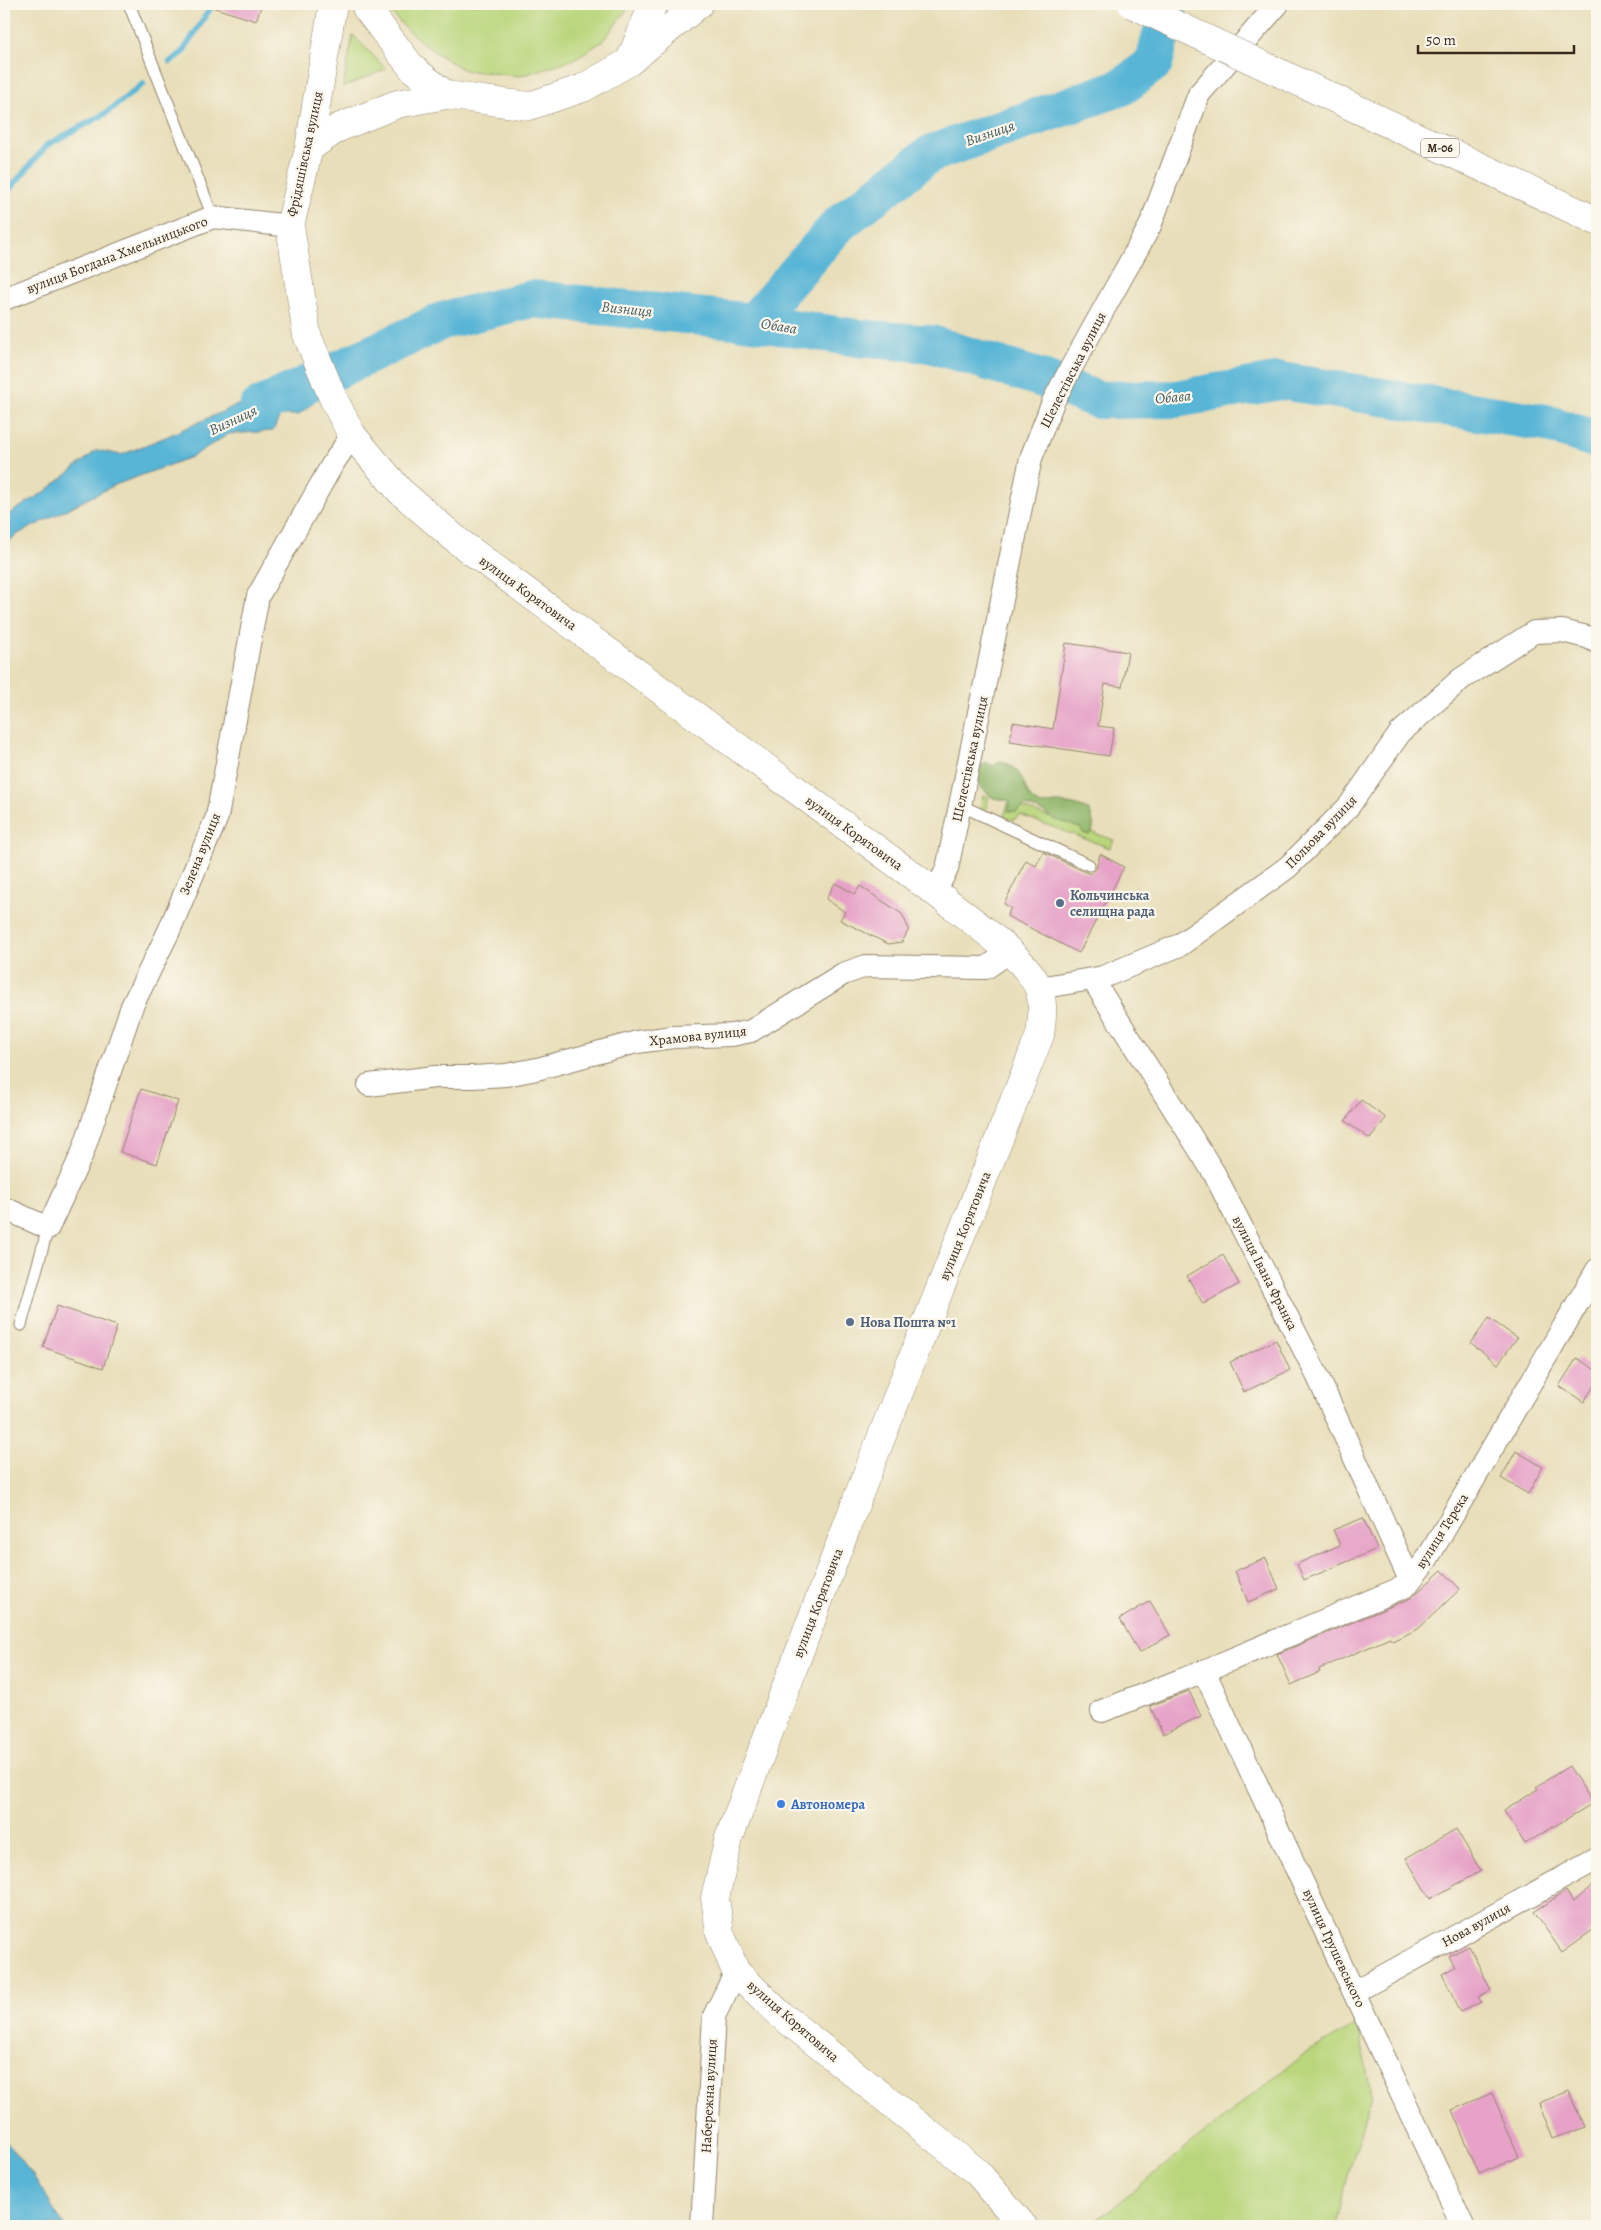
<svg xmlns="http://www.w3.org/2000/svg" width="1601" height="2230" viewBox="0 0 1601 2230" font-family="Alegreya,serif">
  <style>
    .green { fill: #b9d67c; stroke: #7a804d }
    .forest { fill: #92b76c; stroke: #667045 }
    .water { fill: #58b5d6; stroke: #4a707a }
    .lines { fill: none; stroke-linecap: round; stroke-linejoin: round }
    .stream { stroke: #58b5d6; stroke-width: 6 }
    .river { stroke: #58b5d6; stroke-width: 38 }
    .building { fill: #e6a2c7 }
    .service-casing { stroke: #92846c; stroke-width: 13 }
    .minor-casing { stroke: #92846c; stroke-width: 24 }
    .secondary-casing { stroke: #92846c; stroke-width: 29 }
    .trunk-casing { stroke: #92846c; stroke-width: 29 }
    .service { stroke: #fff; stroke-width: 11 }
    .minor { stroke: #fff; stroke-width: 22 }
    .secondary { stroke: #fff; stroke-width: 28 }
    .trunk { stroke: #fff; stroke-width: 28 }
    .trunk-bridge-casing { stroke: #92846c; stroke-width: 29; stroke-linecap: butt }
    .trunk-bridge { stroke: #fff; stroke-width: 28 }
    .service-dot { fill: #5c6f8a; stroke: #fbf7ec; stroke-width: 2 }
    .shop-dot { fill: #3f7fe0; stroke: #fbf7ec; stroke-width: 2 }
    .labels { text-anchor: middle; dominant-baseline: central; stroke-width: 4.5; stroke-linejoin: round; paint-order: stroke }
    .shield { fill: #fbf7ec; stroke: #75685c; stroke-width: 1 }
    .shield-label { font-size: 12px; font-weight: bold; fill: #3b2a1e }
    .street-label { font-size: 14px; fill: #3b2a1e; stroke: #fbf7ec }
    .service-label { font-size: 14px; font-weight: bold; fill: #4e5e75; stroke: #fbf7ec; text-anchor: start }
    .shop-label { font-size: 14px; font-weight: bold; fill: #366cbe; stroke: #fbf7ec; text-anchor: start }
    .water-label { font-size: 15px; font-style: italic; fill: #455b5e; stroke: #fbf7ec }
  </style>
  <rect width="100%" height="100%" fill="#fbf7ec"/>
  <filter id="ink" filterUnits="userSpaceOnUse"><feTurbulence type="fractalNoise" baseFrequency=".02" numOctaves="2"/><feDisplacementMap in="SourceGraphic" scale="10" xChannelSelector="R" yChannelSelector="G"/><feConvolveMatrix kernelMatrix="1 2 1 2 8 2 1 2 1" color-interpolation-filters="sRGB"/></filter>
  <filter id="wash" filterUnits="userSpaceOnUse"><feTurbulence type="fractalNoise" baseFrequency=".0096" numOctaves="4" result="noise"/><feDisplacementMap in="SourceGraphic" scale="20" xChannelSelector="R" yChannelSelector="G"/><feGaussianBlur stdDeviation="1.12" result="paint"/><feColorMatrix in="noise" values="0 0 0 0 0 0 0 0 0 0 0 0 0 0 0 0 0 1.4 0 .05"/><feComposite in="paint" operator="in"/></filter>
  <g filter="url(#wash)">
    <rect width="100%" height="100%" fill="#e8deb9"/>
    <!-- green -->
    <g class="green">
      <path d="M 384,4 L 631,4 L 602,42 L 572,60 L 520,76 L 464,70 L 433,51 L 406,29 Z"/>
      <path d="M 353,35 L 386,69 L 343,87 Z"/>
      <path d="M 983,795 L 989,797 L 985,811 L 1004,817 L 1008,803 L 1114,840 L 1110,848 L 1020,815 L 1013,820 L 980,811 Z"/>
      <path d="M 1358,2023 L 1371,2094 L 1360,2137 L 1349,2170 L 1336,2226 L 1089,2226 L 1301,2056 Z"/>
    </g>
    <!-- forest -->
    <path class="forest" d="M 1001,761 C 1030,771 1020,794 1037,803 C 1044,807 1049,803 1056,803 C 1067,803 1080,806 1090,811 C 1092,820 1097,828 1089,835 L 1083,833 L 1080,828 L 1053,819 L 1041,811 L 1025,806 L 1017,812 L 1008,811 L 1010,801 L 993,798 L 976,783 L 976,773 L 980,766 L 987,763 L 993,766 Z"/>
    <!-- water -->
    <g class="water">
      <path d="M 300,377 L 313,403 L 298,415 L 280,415 L 273,431 L 229,434 L 191,457 L 115,485 L 18,534 L 4,544 L 4,517 L 46,491 L 97,450 L 121,455 L 168,436 Z"/>
      <path d="M 4,2139 L 34,2177 L 64,2226 L 4,2226 Z"/>
    </g>
    <g class="lines">
      <!-- stream -->
      <g class="stream">
        <path d="M 170,62 L 182,53 L 213,4"/>
        <path d="M 4,196 L 47,145 L 105,114 L 143,84"/>
      </g>
      <!-- river -->
      <g class="river">
        <path d="M 753,322 L 857,338 L 931,344 L 1040,378 L 1098,400 L 1176,399 L 1281,381 L 1546,423 L 1597,440"/>
        <path d="M 258,407 L 442,321 L 532,299 L 753,322 L 839,224 L 930,154 L 1122,87 L 1154,63 L 1169,4"/>
      </g>
    </g>
    <g id="blocks">
      <!-- building -->
      <g class="building">
        <path d="M 212,4 L 262,4 L 256,21 L 212,7 Z"/>
        <path d="M 1066,643 L 1128,652 L 1122,687 L 1105,684 L 1098,726 L 1114,728 L 1109,756 L 1010,741 L 1013,722 L 1053,729 Z"/>
        <path d="M 1043,852 L 1090,874 L 1096,869 L 1100,854 L 1124,867 L 1079,953 L 1007,916 L 1011,908 L 1004,904 L 1026,860 L 1036,866 Z"/>
        <path d="M 835,883 L 855,894 L 860,886 L 902,914 L 909,929 L 902,942 L 888,944 L 840,920 L 845,912 L 826,899 Z"/>
        <path d="M 141,1089 L 178,1101 L 157,1164 L 120,1152 Z"/>
        <path d="M 1361,1100 L 1386,1118 L 1370,1139 L 1345,1121 Z"/>
        <path d="M 1223,1255 L 1239,1284 L 1203,1304 L 1187,1276 Z"/>
        <path d="M 57,1306 L 117,1326 L 103,1368 L 43,1347 Z"/>
        <path d="M 1489,1318 L 1517,1338 L 1498,1364 L 1471,1343 Z"/>
        <path d="M 1276,1340 L 1290,1370 L 1244,1392 L 1230,1362 Z"/>
        <path d="M 1577,1358 L 1597,1371 L 1597,1381 L 1584,1402 L 1559,1386 Z"/>
        <path d="M 1516,1451 L 1543,1467 L 1528,1494 L 1501,1478 Z"/>
        <path d="M 1363,1518 L 1377,1549 L 1304,1580 L 1297,1564 L 1340,1545 L 1333,1530 Z"/>
        <path d="M 1266,1558 L 1279,1589 L 1248,1602 L 1235,1571 Z"/>
        <path d="M 1442,1570 L 1460,1589 L 1418,1629 L 1392,1641 L 1390,1638 L 1319,1669 L 1320,1672 L 1291,1685 L 1277,1654 L 1411,1598 Z"/>
        <path d="M 1150,1601 L 1170,1635 L 1139,1653 L 1120,1619 Z"/>
        <path d="M 1189,1691 L 1201,1716 L 1163,1734 L 1150,1706 Z"/>
        <path d="M 1569,1766 L 1593,1803 L 1525,1844 L 1504,1811 L 1538,1789 L 1536,1787 Z"/>
        <path d="M 1456,1829 L 1481,1871 L 1430,1899 L 1406,1858 Z"/>
        <path d="M 1597,1881 L 1597,1927 L 1562,1952 L 1534,1912 L 1566,1891 L 1573,1902 Z"/>
        <path d="M 1469,1946 L 1491,1990 L 1478,1997 L 1481,2002 L 1461,2012 L 1442,1974 L 1455,1967 L 1449,1956 Z"/>
        <path d="M 1569,2091 L 1584,2127 L 1553,2139 L 1539,2103 Z"/>
        <path d="M 1492,2093 L 1519,2157 L 1479,2174 L 1452,2110 Z"/>
      </g>
    </g>
  </g>
  <g filter="url(#ink)">
    <use href="#blocks" fill-opacity="0" stroke="#92846c" stroke-width="1"/>
    <g class="lines">
      <defs>
        <g id="service">
          <path d="M 129,4 L 213,217"/>
          <path d="M 960,805 L 1089,865"/>
          <path d="M 21,1325 L 48,1228"/>
        </g>
        <g id="minor">
          <path d="M 4,299 L 213,217 L 290,226"/>
          <path d="M 935,892 L 947,869 L 1031,458 L 1053,402 L 1071,368 L 1150,226 L 1199,94 L 1278,4"/>
          <path d="M 1093,980 L 1214,1173 L 1317,1375 L 1410,1580"/>
          <path d="M 1039,988 L 1103,977 L 1180,945 L 1288,867 L 1349,806 L 1400,733 L 1461,679 L 1534,632 L 1562,631 L 1587,637 L 1597,642"/>
          <path d="M 369,1085 L 435,1077 L 473,1077 L 506,1075 L 537,1069 L 637,1042 L 673,1037 L 732,1035 L 751,1031 L 843,974 L 866,966 L 986,968 L 1009,952"/>
          <path d="M 4,1208 L 48,1228 L 82,1154 L 132,1006 L 168,933 L 217,817 L 258,596 L 332,465 L 352,435"/>
          <path d="M 1204,1671 L 1463,2226"/>
          <path d="M 1102,1711 L 1204,1671 L 1406,1586 L 1427,1559 L 1597,1270"/>
          <path d="M 1354,1992 L 1597,1859"/>
          <path d="M 702,2226 L 714,2016 L 736,1972"/>
        </g>
        <path id="secondary" d="M 333,4 L 309,148 L 290,226 L 307,335 L 333,398 L 352,435 L 400,491 L 459,542 L 935,892 C 962,914 1027,957 1039,989 C 1044,1004 1042,1019 1040,1035 L 859,1494 L 729,1838 L 715,1898 L 720,1933 L 736,1972 L 781,2015 L 977,2172 L 1023,2226"/>
        <g id="trunk">
          <path d="M 365,4 L 367,9 L 413,69 L 446,95"/>
          <path d="M 631,58 L 653,4"/>
          <path d="M 1282,74 L 1597,221"/>
          <path d="M 309,148 L 338,128 L 397,104 L 446,95 L 529,106 L 583,88 L 629,62 L 699,4"/>
        </g>
      </defs>
      <!-- service casing -->
      <use href="#service" class="service-casing"/>
      <!-- minor casing -->
      <use href="#minor" class="minor-casing"/>
      <!-- secondary casing -->
      <use href="#secondary" class="secondary-casing"/>
      <!-- trunk casing -->
      <use href="#trunk" class="trunk-casing"/>
      <!-- service -->
      <use href="#service" class="service"/>
      <!-- minor -->
      <use href="#minor" class="minor"/>
      <!-- secondary -->
      <use href="#secondary" class="secondary"/>
      <!-- trunk -->
      <use href="#trunk" class="trunk"/>
      <defs>
        <path id="trunk-bridge" d="M 1132,4 L 1282,74"/>
      </defs>
      <!-- trunk-bridge casing -->
      <use href="#trunk-bridge" class="trunk-bridge-casing"/>
      <!-- trunk-bridge -->
      <use href="#trunk-bridge" class="trunk-bridge"/>
    </g>
  </g>
  <!-- markers -->
  <g class="service-dot">
    <circle cx="1060" cy="903" r="5"/>
    <circle cx="850" cy="1322" r="5"/>
  </g>
  <circle class="shop-dot" cx="781" cy="1804" r="5"/>
  <g class="labels">
    <!-- shield labels -->
    <rect class="shield" x="1421" y="138.5" width="38" height="19" rx="4"/>
    <g class="shield-label">
      <text x="1440" y="148">М-06</text>
    </g>
    <!-- street labels -->
    <g class="street-label">
      <text transform="translate(305 154) rotate(-78)">Фрідяшівська вулиця</text>
      <text transform="translate(117 255) rotate(-21)">вулиця Богдана Хмельницького</text>
      <text transform="translate(1073 370) rotate(-63)">Шелестівська вулиця</text>
      <text transform="translate(528 593) rotate(36)">вулиця Корятовича</text>
      <text transform="translate(970 759) rotate(-78)">Шелестівська вулиця</text>
      <text transform="translate(1321 832) rotate(-46)">Польова вулиця</text>
      <text transform="translate(854 833) rotate(36)">вулиця Корятовича</text>
      <text transform="translate(200 854) rotate(-68)">Зелена вулиця</text>
      <text transform="translate(698 1036) rotate(-6)">Храмова вулиця</text>
      <text transform="translate(965 1226) rotate(-68)">вулиця Корятовича</text>
      <text transform="translate(1265 1273) rotate(63)">вулиця Івана Франка</text>
      <text transform="translate(1442 1531) rotate(-58)">вулиця Терека</text>
      <text transform="translate(818 1603) rotate(-69)">вулиця Корятовича</text>
      <text transform="translate(1476 1925) rotate(-29)">Нова вулиця</text>
      <text transform="translate(1334 1948) rotate(65)">вулиця Грушевського</text>
      <text transform="translate(793 2021) rotate(41)">вулиця Корятовича</text>
      <text transform="translate(709 2096) rotate(-87)">Набережна вулиця</text>
    </g>
    <!-- service labels -->
    <g class="service-label">
      <text x="1070" y="895">Кольчинська<tspan x="1070" dy="16">селищна рада</tspan></text>
      <text x="860" y="1322">Нова Пошта №1</text>
    </g>
    <!-- shop labels -->
    <g class="shop-label">
      <text x="791" y="1804">Автономера</text>
    </g>
    <!-- water labels -->
    <g class="water-label">
      <text transform="translate(990 133) rotate(-19)">Визниця</text>
      <text transform="translate(627 309) rotate(6)">Визниця</text>
      <text transform="translate(779 326) rotate(9)">Обава</text>
      <text transform="translate(1173 397) rotate(-5)">Обава</text>
      <text transform="translate(233 420) rotate(-25)">Визниця</text>
    </g>
  </g>
  <!-- margin -->
  <rect width="1601" height="2230" fill="none" stroke="#fbf7ec" stroke-width="20"/>
  <!-- scale -->
  <path d="M1418 45v8h156v-8" fill="none" stroke="#3b2a1e" stroke-width="2.5"/>
  <text x="1426" y="45" font-size="15" fill="#3b2a1e" stroke="#fbf7ec" stroke-width="4" paint-order="stroke">50 m</text>
</svg>
